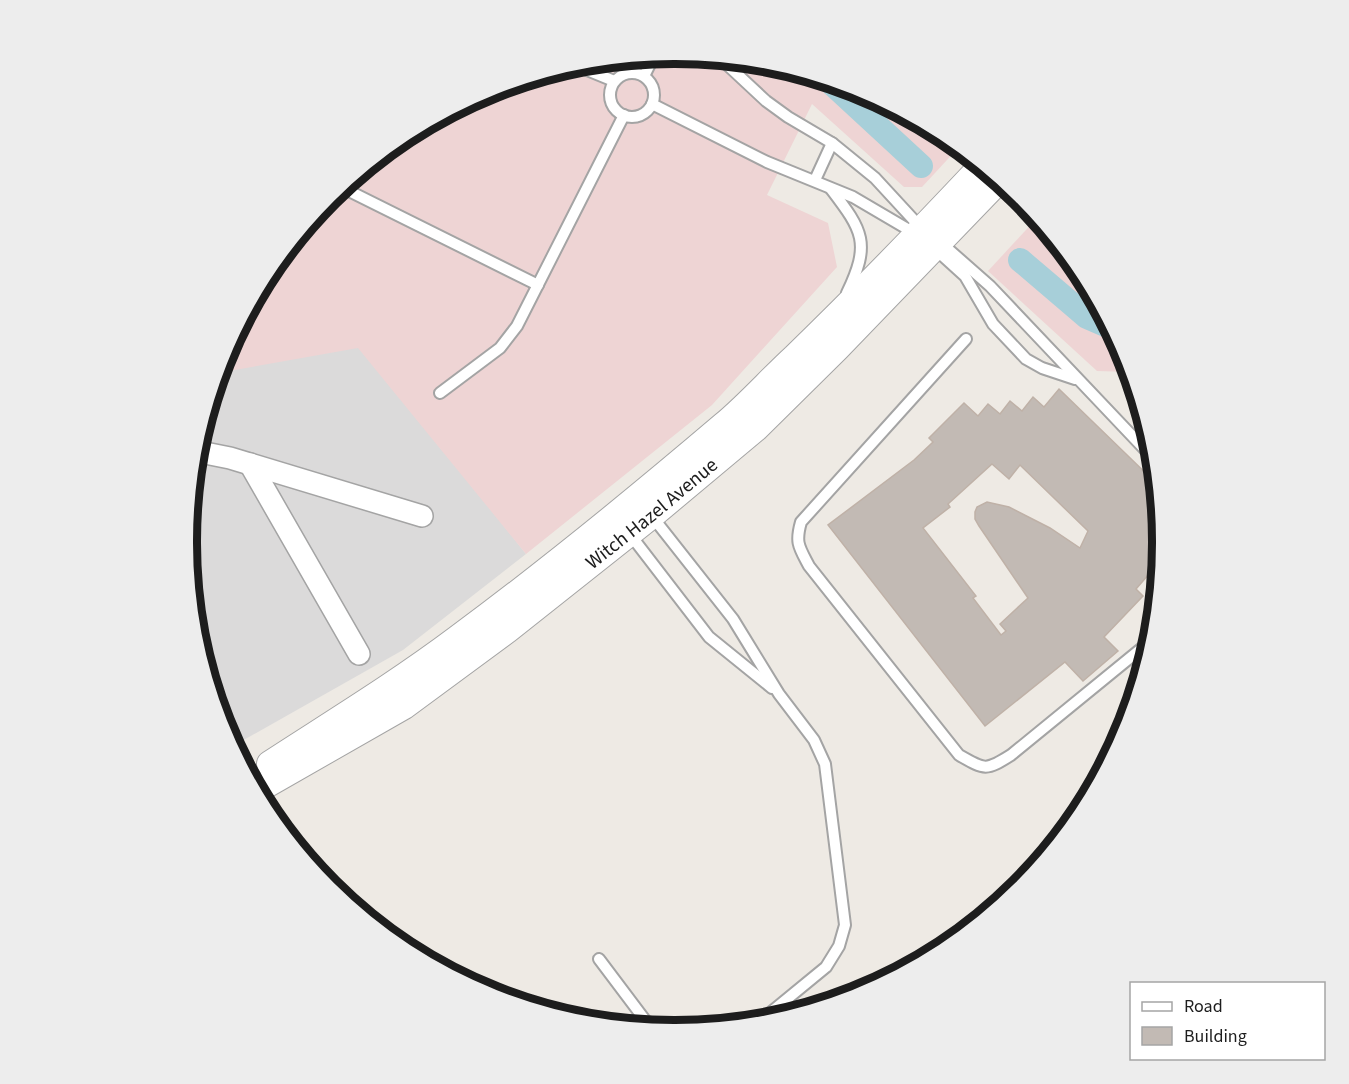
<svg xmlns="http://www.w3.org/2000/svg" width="1349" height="1084" viewBox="0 0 1349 1084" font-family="'Source Sans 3',sans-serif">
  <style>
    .residential { fill: #dbdada }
    .commercial { fill: #eed4d4 }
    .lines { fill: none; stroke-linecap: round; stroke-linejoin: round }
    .canal { stroke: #a7cfd9; stroke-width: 24 }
    .building { fill: #c2bab4; stroke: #bfb1a7; stroke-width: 1.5; fill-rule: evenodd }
    .service-casing { stroke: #a4a4a4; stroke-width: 14 }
    .minor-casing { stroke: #a4a4a4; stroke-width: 24 }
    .tertiary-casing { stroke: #a4a4a4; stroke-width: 28 }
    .service { stroke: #fff; stroke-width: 10 }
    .minor { stroke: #fff; stroke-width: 21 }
    .tertiary { stroke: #fff; stroke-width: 26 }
    .labels { text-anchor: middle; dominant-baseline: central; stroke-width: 4.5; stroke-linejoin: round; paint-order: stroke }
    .street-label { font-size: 20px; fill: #1d1d1d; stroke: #fff }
    .rim { fill: none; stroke: #1d1d1d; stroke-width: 8 }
  </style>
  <rect width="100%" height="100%" fill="#eeeae4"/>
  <!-- residential -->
  <path class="residential" d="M 360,343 L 526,554 L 403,650 L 233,746 L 224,728 L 196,637 L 187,542 L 196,446 L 219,370 Z"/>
  <!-- commercial -->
  <g class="commercial">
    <path d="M 675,54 L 770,63 L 862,91 L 946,136 L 959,147 L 922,187 L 904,187 L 812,104 L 767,195 L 828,223 L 837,267 L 712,405 L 526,554 L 358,348 L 218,373 L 224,355 L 269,271 L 330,197 L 404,136 L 488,91 L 580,63 Z"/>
    <path d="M 1037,218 L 1080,271 L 1125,356 L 1130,372 L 1097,371 L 988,271 Z"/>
  </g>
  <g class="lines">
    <!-- canal -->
    <g class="canal">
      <path d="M 829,81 L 921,166"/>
      <path d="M 1020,260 L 1087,317 L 1110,327"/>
    </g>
  </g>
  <!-- building -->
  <path class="building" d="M 1059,389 L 1157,484 L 1162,542 L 1159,577 L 1157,580 L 1149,574 L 1136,589 L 1143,596 L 1104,637 L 1118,651 L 1083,681 L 1065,662 L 985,726 L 828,525 L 914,460 L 933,442 L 929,438 L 964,403 L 978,416 L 988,404 L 1000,414 L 1010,401 L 1022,411 L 1033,397 L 1044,407 ZM 992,464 L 1009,479 L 1020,465 L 1088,531 L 1080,548 L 1050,528 L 1009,507 L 987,502 L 977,507 L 975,512 L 975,519 L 979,526 L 1028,598 L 1000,624 L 1006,631 L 1001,635 L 973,598 L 976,596 L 923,528 L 950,507 L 948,504 Z"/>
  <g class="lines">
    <defs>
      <g id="service">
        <path d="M 721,59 L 766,101 L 788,117 L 832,143 L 875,178 L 922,229"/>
        <path d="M 575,65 L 614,81"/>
        <circle cx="632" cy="95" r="22"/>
        <path d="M 644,76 L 654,56"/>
        <path d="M 652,104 L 767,162 L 853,197 L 916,234"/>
        <path d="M 815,180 L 832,143"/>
        <path d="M 341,187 L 538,285"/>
        <path d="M 831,189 C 863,231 871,243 847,293"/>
        <path d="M 940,242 L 990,286 L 1154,459"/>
        <path d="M 933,247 L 965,276 L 993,324 L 1026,359 L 1042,368 L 1075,379"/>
        <path d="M 966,339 L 801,522 C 795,543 799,547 809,566 L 959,755 C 985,770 986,771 1011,755 L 1153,639"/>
        <path d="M 440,393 L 500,348 L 517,326 L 624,115"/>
        <path d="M 651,515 L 733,619 L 779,694 L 814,740 L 825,764 L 845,925 L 839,946 L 826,967 L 759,1022"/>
        <path d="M 629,533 L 709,637 L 772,688"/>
        <path d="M 599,959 L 651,1028"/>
      </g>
      <g id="minor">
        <path d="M 195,451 L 230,458 L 422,516"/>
        <path d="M 250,464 L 359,654"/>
      </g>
      <g id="tertiary">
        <path d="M 270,764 C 333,723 397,684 457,639 C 549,571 637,499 724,425 C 749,404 771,379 795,357 C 859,295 921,231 982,166"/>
        <path id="s1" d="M 257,790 L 404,706 L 507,630 L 652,515 L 756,428 L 837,348 L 999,180"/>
      </g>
    </defs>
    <!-- service casing -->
    <use href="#service" class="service-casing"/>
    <!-- minor casing -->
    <use href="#minor" class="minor-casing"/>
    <!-- tertiary casing -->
    <use href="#tertiary" class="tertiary-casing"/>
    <!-- service -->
    <use href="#service" class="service"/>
    <!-- minor -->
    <use href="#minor" class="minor"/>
    <!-- tertiary -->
    <use href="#tertiary" class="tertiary"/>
  </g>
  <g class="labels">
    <!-- street labels -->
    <g class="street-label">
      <text stroke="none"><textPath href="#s1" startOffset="483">Witch Hazel Avenue</textPath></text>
    </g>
  </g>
  <!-- crop -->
  <path d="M0 0H1349V1084H0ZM674 64H675A477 477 0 0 1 1152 541V543A477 477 0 0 1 675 1020H674A477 477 0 0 1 197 543V541A477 477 0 0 1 674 64Z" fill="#ededed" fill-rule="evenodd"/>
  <path class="rim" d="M674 64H675A477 477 0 0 1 1152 541V543A477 477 0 0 1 675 1020H674A477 477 0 0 1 197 543V541A477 477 0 0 1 674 64Z"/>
  <!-- legend -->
  <rect x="1130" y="982" width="195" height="78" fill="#ffffff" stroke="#a5a5a5" stroke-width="1.5"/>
  <rect x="1142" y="1002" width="30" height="9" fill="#ffffff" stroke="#a5a5a5" stroke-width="1.5"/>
  <text x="1184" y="1012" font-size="18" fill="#1d1d1d">Road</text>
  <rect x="1142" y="1027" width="30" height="18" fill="#c2bab4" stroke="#a5a5a5" stroke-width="1.5"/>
  <text x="1184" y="1042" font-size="18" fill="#1d1d1d">Building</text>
</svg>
